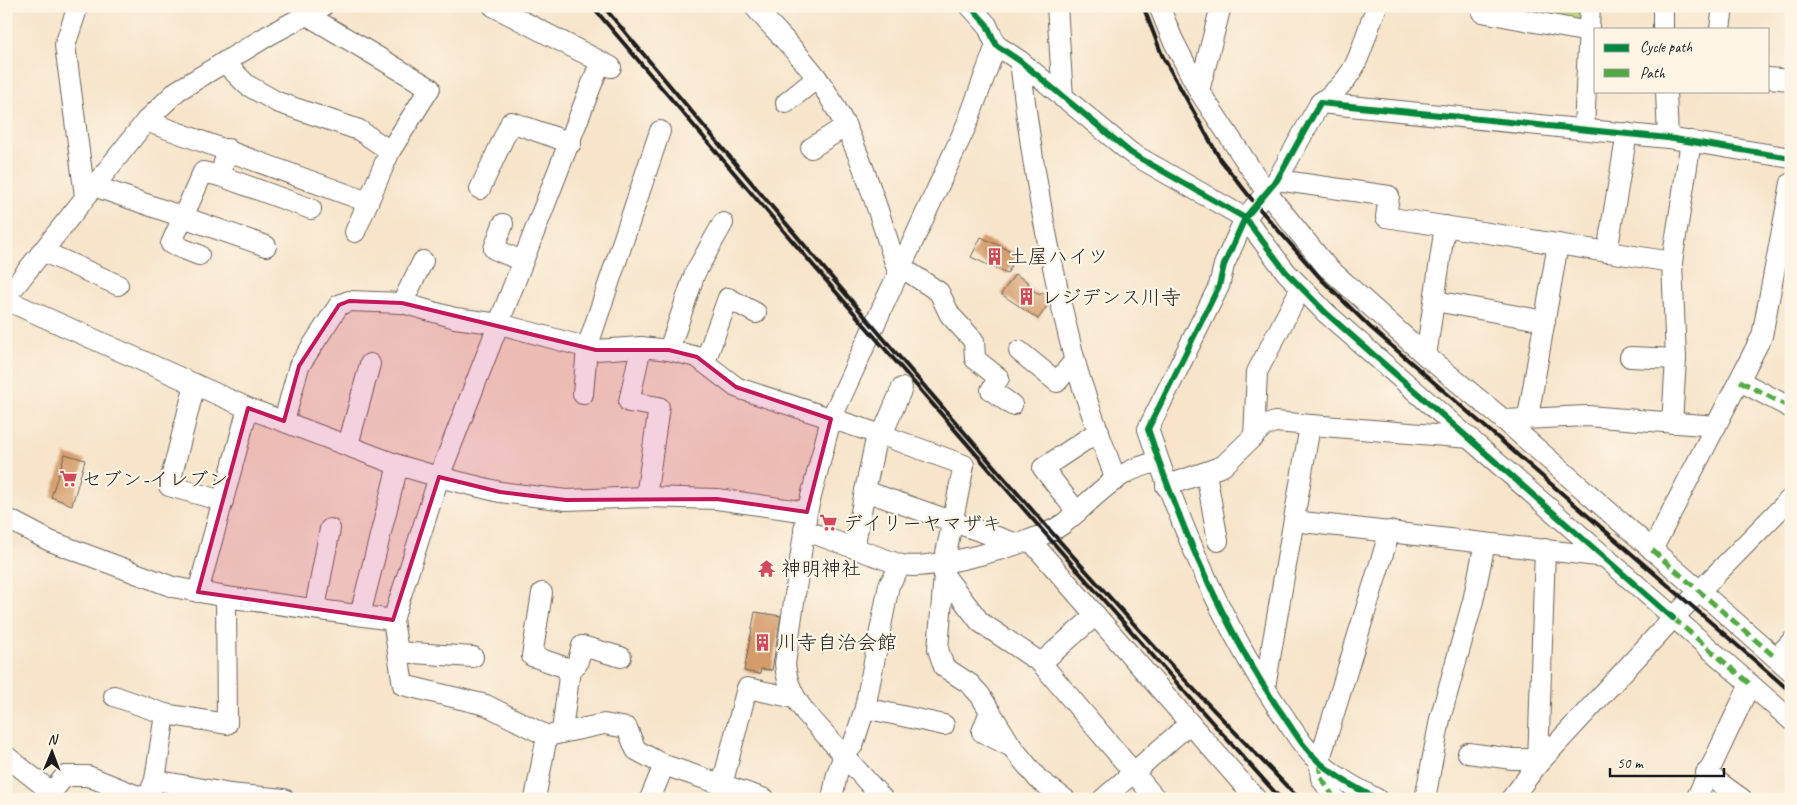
<svg xmlns="http://www.w3.org/2000/svg" width="1797" height="805" viewBox="0 0 1797 805" font-family="Caveat,'Klee One',sans-serif">
  <style>
    .green { fill: #a8c36a; stroke: #627043 }
    .building { fill: #d49c6b }
    .lines { fill: none; stroke-linecap: round; stroke-linejoin: round }
    .minor-casing { stroke: #696259; stroke-width: 22 }
    .minor { stroke: #fff; stroke-width: 20 }
    .rail { stroke: #1c1c1c; stroke-width: 4 }
    .quiet { stroke: #52a943; stroke-width: 5; stroke-dasharray: 10 5; stroke-linecap: butt }
    .cycleway-casing { stroke: #fcf5e5; stroke-width: 9 }
    .cycleway { stroke: #00873e; stroke-width: 6 }
    .marked { fill: #c2185b; fill-opacity: 0.2; stroke: #c2185b; stroke-width: 4; stroke-linejoin: round }
    .labels { text-anchor: middle; dominant-baseline: central; stroke-width: 4.5; stroke-linejoin: round; paint-order: stroke }
    .poi-label { font-size: 20px; fill: #1c1c1c; stroke: #fcf5e5; text-anchor: start }
  </style>
  <rect width="100%" height="100%" fill="#fcf5e5"/>
  <filter id="ink" filterUnits="userSpaceOnUse"><feTurbulence type="fractalNoise" baseFrequency=".02" numOctaves="2"/><feDisplacementMap in="SourceGraphic" scale="10" xChannelSelector="R" yChannelSelector="G"/><feConvolveMatrix kernelMatrix="1 2 1 2 8 2 1 2 1" color-interpolation-filters="sRGB"/></filter>
  <filter id="wash" filterUnits="userSpaceOnUse"><feTurbulence type="fractalNoise" baseFrequency=".0096" numOctaves="4" result="noise"/><feDisplacementMap in="SourceGraphic" scale="20" xChannelSelector="R" yChannelSelector="G"/><feGaussianBlur stdDeviation="1.12" result="paint"/><feColorMatrix in="noise" values="0 0 0 0 0 0 0 0 0 0 0 0 0 0 0 0 0 1.4 0 .05"/><feComposite in="paint" operator="in"/></filter>
  <g filter="url(#wash)">
    <rect width="100%" height="100%" fill="#f7e4cb"/>
    <!-- green -->
    <path class="green" d="M 1484,6 L 1590,6 L 1589,32 Z"/>
    <g id="blocks">
      <!-- building -->
      <g class="building">
        <path d="M 981,237 L 1017,254 L 1007,274 L 971,257 Z"/>
        <path d="M 1015,274 L 1029,283 L 1027,286 L 1040,295 L 1042,292 L 1052,299 L 1038,319 L 1001,294 Z"/>
        <path d="M 65,454 L 85,460 L 72,505 L 51,497 Z"/>
        <path d="M 755,612 L 781,616 L 772,670 L 761,669 L 760,674 L 744,671 Z"/>
      </g>
    </g>
  </g>
  <g filter="url(#ink)">
    <use href="#blocks" fill-opacity="0" stroke="#696259" stroke-width="1"/>
    <g class="lines">
      <defs>
        <g id="minor">
          <path d="M 78,6 L 65,45 L 85,196"/>
          <path d="M 493,6 L 611,67"/>
          <path d="M 754,6 C 774,30 799,53 817,78 C 858,135 876,206 898,272"/>
          <path d="M 970,6 L 987,25 L 996,45 L 1020,61 L 1131,153 L 1245,218 L 1286,272 L 1326,313 L 1791,720"/>
          <path d="M 1057,6 L 1063,98"/>
          <path d="M 1159,6 L 1172,38 L 1199,91 L 1267,193 L 1326,266 L 1426,356 L 1504,420 L 1587,416 L 1716,426"/>
          <path d="M 1484,6 L 1482,12 L 1589,32"/>
          <path d="M 307,15 L 430,88 L 390,151 L 355,232"/>
          <path d="M 1663,29 L 1663,6"/>
          <path d="M 1720,29 L 1723,6"/>
          <path d="M 1020,61 C 1031,162 1049,260 1074,358 C 1085,400 1102,440 1116,480"/>
          <path d="M 224,62 L 247,85 L 277,102 L 359,130 L 390,151"/>
          <path d="M 1768,78 L 1791,80"/>
          <path d="M 1199,91 L 1221,6"/>
          <path d="M 1666,91 L 1668,138"/>
          <path d="M 786,103 L 817,78"/>
          <path d="M 1320,103 C 1363,72 1358,51 1377,6"/>
          <path d="M 146,121 L 368,202"/>
          <path d="M 1584,129 L 1590,6"/>
          <path d="M 811,148 L 846,126"/>
          <path d="M 220,176 L 311,209"/>
          <path d="M 1277,180 L 1389,196 L 1386,217 L 1672,262"/>
          <path d="M 94,186 L 266,246"/>
          <path d="M 480,189 L 511,122 L 571,143"/>
          <path d="M 503,224 L 494,249 L 522,261"/>
          <path d="M 42,251 L 118,285"/>
          <path d="M 1607,252 L 1627,133"/>
          <path d="M 199,255 L 171,244 L 203,172 L 220,176 L 228,149"/>
          <path d="M 901,267 L 939,292 L 950,315 L 974,341 L 975,359 L 999,378 L 991,390 L 1012,405"/>
          <path d="M 6,290 L 15,286 L 146,121 L 177,91 L 269,35 L 323,6"/>
          <path d="M 6,300 L 248,408 L 398,465 L 439,477 L 500,492 L 566,500 L 646,497 L 717,499 L 807,512"/>
          <path d="M 1435,301 L 1545,321"/>
          <path d="M 402,303 L 423,261"/>
          <path d="M 641,347 L 629,402 L 659,407 L 646,497"/>
          <path d="M 669,350 L 695,273 L 723,223"/>
          <path d="M 1019,351 L 1057,382 L 1075,360"/>
          <path d="M 1426,356 L 1445,226"/>
          <path d="M 1630,357 L 1676,359"/>
          <path d="M 705,362 L 728,298 L 756,313"/>
          <path d="M 1740,381 L 1791,408"/>
          <path d="M 195,384 L 169,486 L 223,501"/>
          <path d="M 583,394 L 587,348 L 660,131"/>
          <path d="M 1528,417 L 1558,244"/>
          <path d="M 1504,420 L 1791,671"/>
          <path d="M 284,421 L 299,366 L 339,305 L 349,301 L 402,303 L 455,318 L 500,324 L 596,350 L 641,347 L 669,350 L 697,357 L 736,387 L 744,390 L 882,435 L 964,465 L 944,563 L 944,575 L 980,622 L 1041,663 L 1156,799"/>
          <path d="M 1672,423 L 1676,359 L 1672,262 L 1691,141"/>
          <path d="M 882,435 L 902,388"/>
          <path d="M 1254,437 L 1257,372 L 1301,288"/>
          <path d="M 348,445 L 370,364"/>
          <path d="M 1206,473 L 1218,541"/>
          <path d="M 1166,486 L 1223,466 L 1264,426 L 1275,422 L 1470,438"/>
          <path d="M 865,491 L 877,434"/>
          <path d="M 1077,512 L 1043,468 L 1099,431"/>
          <path d="M 6,518 L 50,541 L 173,587 L 226,597 L 393,620 L 403,685 L 486,705 L 547,736 L 535,799"/>
          <path d="M 1294,521 L 1606,557"/>
          <path d="M 804,530 L 901,565 L 889,585 L 865,708 L 853,745 L 844,755 L 837,774 L 832,799"/>
          <path d="M 1030,540 L 1256,799"/>
          <path d="M 854,548 L 865,491 L 1017,544"/>
          <path d="M 1652,550 L 1762,336 L 1791,183"/>
          <path d="M 901,565 C 933,571 1037,543 1063,524 C 1084,508 1103,485 1126,473 C 1136,467 1148,465 1158,461"/>
          <path d="M 944,575 L 938,649 L 944,667 L 970,684 L 980,695 L 1012,747 L 1038,779 L 1065,799"/>
          <path d="M 198,592 L 248,408"/>
          <path d="M 542,593 L 532,656 L 570,669 L 562,731"/>
          <path d="M 315,608 L 330,529"/>
          <path d="M 360,615 L 398,465"/>
          <path d="M 393,620 L 439,477 L 600,63"/>
          <path d="M 398,652 L 473,657"/>
          <path d="M 1776,658 L 1791,642"/>
          <path d="M 1041,663 L 1096,615"/>
          <path d="M 570,669 L 577,664 L 582,646 L 621,657"/>
          <path d="M 1265,687 L 1310,426"/>
          <path d="M 114,696 L 165,714"/>
          <path d="M 865,708 L 944,725"/>
          <path d="M 990,711 L 982,732 L 1012,747"/>
          <path d="M 547,736 L 604,724 L 627,728 L 636,750 L 664,765 L 765,799"/>
          <path d="M 1468,753 L 1513,759 L 1539,759"/>
          <path d="M 6,756 L 50,791"/>
          <path d="M 1538,764 L 1545,549"/>
          <path d="M 1706,773 L 1742,799"/>
          <path d="M 155,780 L 230,794 L 284,799"/>
          <path d="M 722,785 L 747,688 L 795,698"/>
          <path d="M 46,799 L 65,776 L 88,776 L 145,799"/>
          <path d="M 147,799 L 155,780 L 165,714 L 227,724 L 226,597"/>
          <path d="M 650,799 L 664,765"/>
          <path d="M 883,799 L 805,712 C 793,696 787,683 785,664 L 807,512 L 831,419 L 967,124 L 996,45"/>
          <path d="M 1103,799 L 1189,724"/>
          <path d="M 1335,799 L 1321,778 L 1319,762 L 1390,531"/>
          <path d="M 1377,799 C 1356,788 1337,778 1319,762 C 1301,746 1290,724 1276,705 C 1220,620 1180,526 1148,429 L 1219,286 L 1224,265 L 1245,218 L 1277,180 L 1320,103 L 1668,138 L 1791,158"/>
          <path d="M 1425,799 L 1440,719 L 1473,601 L 1485,543"/>
          <path d="M 1511,799 L 1538,764 L 1673,618 L 1791,498"/>
          <path d="M 1696,799 L 1750,684"/>
        </g>
      </defs>
      <!-- minor casing -->
      <use href="#minor" class="minor-casing"/>
      <!-- minor -->
      <use href="#minor" class="minor"/>
      <!-- rail -->
      <g class="rail">
        <path d="M 592,6 C 819,273 1046,539 1281,799"/>
        <path d="M 603,6 C 794,233 984,462 1185,680 C 1223,720 1261,759 1299,799"/>
        <path d="M 1143,6 L 1162,55 L 1220,159 L 1257,206 L 1321,279 L 1370,327 L 1791,692"/>
      </g>
      <!-- quiet -->
      <g class="quiet">
        <path d="M 1740,381 L 1791,408"/>
        <path d="M 1652,550 L 1776,658"/>
        <path d="M 1673,618 L 1750,684"/>
        <path d="M 1319,763 L 1321,778 L 1335,799"/>
      </g>
      <defs>
        <g id="cycleway">
          <path d="M 970,6 L 987,25 L 996,45 L 1020,61 L 1131,153 L 1245,218 L 1286,272 L 1326,313 L 1673,618"/>
          <path d="M 1377,799 C 1356,788 1337,778 1319,762 C 1301,746 1290,724 1276,705 C 1220,620 1180,526 1148,429 L 1219,286 L 1224,265 L 1245,218 L 1277,180 L 1320,103 L 1668,138 L 1791,158"/>
        </g>
      </defs>
      <!-- cycleway casing -->
      <use href="#cycleway" class="cycleway-casing"/>
      <!-- cycleway -->
      <use href="#cycleway" class="cycleway"/>
    </g>
  </g>
  <!-- marked area -->
  <path class="marked" d="M 349,301 L 402,303 L 596,350 L 669,350 L 697,357 L 736,387 L 831,419 L 807,512 L 717,499 L 566,500 L 500,492 L 439,477 L 393,620 L 198,592 L 248,408 L 284,421 L 299,366 L 339,305 Z"/>
  <!-- icons -->
  <defs>
    <symbol id="building-bare" viewBox="-9 -9 18 18"><path d="M-4-6H4V6H1V3H-1V6H-4ZM-2.5-4.3h1.7v1.8h-1.7ZM.8-4.3h1.7v1.8H.8ZM-2.5-1h1.7V.8h-1.7ZM.8-1h1.7V.8H.8Z" fill="#d1495b" stroke="#fcf5e5" stroke-width="2.5" paint-order="stroke"/></symbol>
    <symbol id="supermarket-bare" viewBox="-9 -9 18 18"><path d="M-6-5.5h2.5l.6 2H6L4.5 2H-2.5L-4.4-4H-6ZM-1.5 3.2a1.3 1.3 0 1 0 .1 0ZM3 3.2a1.3 1.3 0 1 0 .1 0Z" fill="#d1495b" stroke="#fcf5e5" stroke-width="2.5" paint-order="stroke"/></symbol>
    <symbol id="temple-bare" viewBox="-9 -9 18 18"><path d="M0-6L5-2H3V0L6.5 2.5H4V6H1.5V3h-3V6H-4V2.5H-6.5L-3 0V-2H-5Z" fill="#d1495b" stroke="#fcf5e5" stroke-width="2.5" paint-order="stroke"/></symbol>
  </defs>
  <g fill-rule="evenodd">
    <use href="#building-bare" x="982" y="244" width="25" height="25"/>
    <use href="#building-bare" x="1014" y="284" width="25" height="25"/>
    <use href="#supermarket-bare" x="56" y="466" width="25" height="25"/>
    <use href="#supermarket-bare" x="816" y="510" width="25" height="25"/>
    <use href="#temple-bare" x="754" y="556" width="25" height="25"/>
    <use href="#building-bare" x="750" y="630" width="25" height="25"/>
  </g>
  <g class="labels">
    <!-- poi labels -->
    <g class="poi-label">
      <text x="1008" y="256">土屋ハイツ</text>
      <text x="1041" y="297">レジデンス川寺</text>
      <text x="82" y="479">セブン-イレブン</text>
      <text x="843" y="523">デイリーヤマザキ</text>
      <text x="781" y="568">神明神社</text>
      <text x="777" y="642">川寺自治会館</text>
    </g>
  </g>
  <!-- margin -->
  <rect width="1797" height="805" fill="none" stroke="#fcf5e5" stroke-width="25"/>
  <!-- legend -->
  <rect x="1594" y="28" width="175" height="65" fill="#fcf5e5" stroke="#a29e95"/>
  <rect x="1604" y="44" width="25" height="8" fill="#00873e" stroke="#a29e95"/>
  <text x="1640" y="52" font-size="15" fill="#1c1c1c">Cycle path</text>
  <rect x="1604" y="69" width="25" height="8" fill="#52a943" stroke="#a29e95"/>
  <text x="1640" y="78" font-size="15" fill="#1c1c1c">Path</text>
  <!-- north arrow -->
  <g transform="translate(52 752) rotate(1)" stroke="#fcf5e5" stroke-width="4" paint-order="stroke">
  <path d="M0-4L9 19L0 12L-9 19Z" fill="#1c1c1c"/>
  <text y="-8" font-size="14" font-weight="bold" text-anchor="middle" fill="#1c1c1c">N</text>
  </g>
  <!-- scale -->
  <path d="M1610 768v8h114v-8" fill="none" stroke="#1c1c1c" stroke-width="2.5"/>
  <text x="1617" y="768" font-size="15" fill="#1c1c1c" stroke="#fcf5e5" stroke-width="4" paint-order="stroke">50 m</text>
</svg>
